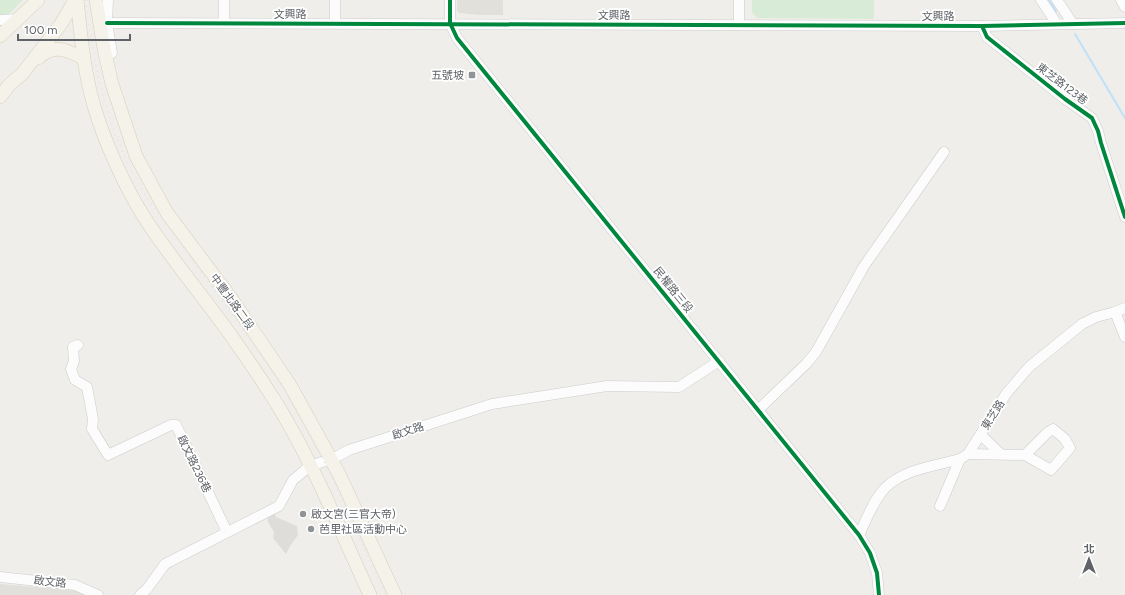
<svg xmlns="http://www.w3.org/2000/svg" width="1125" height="595" viewBox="0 0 1125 595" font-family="Figtree,'Noto Sans TC',sans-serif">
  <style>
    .industrial { fill: #dfddda }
    .education { fill: #e2e0da }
    .green { fill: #d8ebd6 }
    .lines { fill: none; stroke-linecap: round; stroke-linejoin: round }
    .stream { stroke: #bfe0f9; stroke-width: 2 }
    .minor-casing { stroke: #cbcccc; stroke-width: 11 }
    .major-casing { stroke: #d7ceb8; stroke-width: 14 }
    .minor { stroke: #fdfcfc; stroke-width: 10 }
    .major { stroke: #f4f2e9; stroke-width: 13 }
    .rail { stroke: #e4e4e4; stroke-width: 2; stroke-dasharray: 1 5; stroke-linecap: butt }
    .cycleway-casing { stroke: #fff; stroke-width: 6 }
    .cycleway { stroke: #00873e; stroke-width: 4 }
    .poi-dot { fill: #919496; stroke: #fff; stroke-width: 1.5 }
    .labels { text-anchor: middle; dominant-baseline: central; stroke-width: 3.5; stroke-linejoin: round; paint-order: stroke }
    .street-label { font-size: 11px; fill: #5f6368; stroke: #fff }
    .poi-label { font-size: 11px; fill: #5f6368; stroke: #fff; text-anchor: start }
  </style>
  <rect width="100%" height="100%" fill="#efeeea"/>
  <!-- industrial -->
  <path class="industrial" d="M 274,512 L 276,517 L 297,526 L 298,535 L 290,546 L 286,554 L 273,538 L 274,532 L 268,522 L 268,515 Z"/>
  <!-- education -->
  <g class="education">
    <path d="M 457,0 L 503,0 L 503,15 L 480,15 L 459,13 L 457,10 Z"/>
    <path d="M 0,584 L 81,591 L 88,595 L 0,595 Z"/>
  </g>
  <!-- green -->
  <g class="green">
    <path d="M 0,0 L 23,0 L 7,16 L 0,16 Z"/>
    <path d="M 752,0 L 874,0 L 874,19 L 757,18 L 752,12 Z"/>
  </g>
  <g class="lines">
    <!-- stream -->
    <g class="stream">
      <path d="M 1049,0 L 1056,11"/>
      <path d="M 1075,34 L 1125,118"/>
    </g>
    <defs>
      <g id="minor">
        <path d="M 108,0 L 107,23 L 112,53"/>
        <path d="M 224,0 L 224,23"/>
        <path d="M 450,0 L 450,23 L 457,38 L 859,535 L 870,553 L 877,573 L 879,595"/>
        <path d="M 739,0 L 739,25"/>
        <path d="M 1041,0 L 1057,24"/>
        <path d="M 1057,0 L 1073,24"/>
        <path d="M 1121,0 L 1125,7"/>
        <path d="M 0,20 L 19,19"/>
        <path d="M 107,23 L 982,26 L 1125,23"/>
        <path d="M 335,23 L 335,0"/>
        <path d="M 982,26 L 987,37 L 1065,99 L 1092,118 L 1098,131 L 1101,143 L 1125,217"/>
        <path d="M 1115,312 L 1125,337"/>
        <path d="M 78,345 L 73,347 L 74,361 L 71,369 L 75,380 L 87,387 L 93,419 L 92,429 L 108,455 L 171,425 L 176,425 L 227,532"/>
        <path d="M 758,410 L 806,364 L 816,352 L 864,266 L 944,152"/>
        <path d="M 981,435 L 1001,454"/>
        <path d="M 968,454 L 1025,455 L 1051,470 L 1070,448 L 1065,439 L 1053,429 L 1048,432 L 1025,455"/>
        <path d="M 940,506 L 960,459"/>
        <path d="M 859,535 C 866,520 873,501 885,488 C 904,469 935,466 960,459 L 968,454 L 1006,394 L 1029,367 L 1082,324 L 1096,317 L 1115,312 L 1125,308"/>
        <path d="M 0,577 L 75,585 L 98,595"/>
        <path d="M 140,595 L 147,589 L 165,564 L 279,506 L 293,480 L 305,470 L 311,466 L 338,456 L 349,450 L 492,404 L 607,386 L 679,387 L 719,361"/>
      </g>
      <g id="major">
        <path d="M 77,0 C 81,36 84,72 94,106 C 105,143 124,185 144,217 C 171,259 203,296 232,337 C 247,358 261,379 275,401 C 313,462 340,530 370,595"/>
        <path d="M 96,0 L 104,49 L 112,84 L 136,156 L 167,213 L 233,301 L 290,385 L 339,474 L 395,595"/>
        <path d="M 0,36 L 38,0"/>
        <path d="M 38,58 C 54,44 65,49 83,58"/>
        <path d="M 0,97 L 9,85 L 22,74 L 61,24 L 75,0"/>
      </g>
    </defs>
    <!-- minor casing -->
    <use href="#minor" class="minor-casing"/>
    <!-- major casing -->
    <use href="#major" class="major-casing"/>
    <!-- minor -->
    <use href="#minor" class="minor"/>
    <!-- major -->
    <use href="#major" class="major"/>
    <!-- rail -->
    <path class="rail" d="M 86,0 L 87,16 L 99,81 L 112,126 L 126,160 L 146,196 L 278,378 L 317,446 L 386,595"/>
    <defs>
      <g id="cycleway">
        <path d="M 450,0 L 450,23 L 457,38 L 859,535 L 870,553 L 877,573 L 879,595"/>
        <path d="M 107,23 L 982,26 L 1125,23"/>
        <path d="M 982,26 L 987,37 L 1065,99 L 1092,118 L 1098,131 L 1101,143 L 1125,217"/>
      </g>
    </defs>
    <!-- cycleway casing -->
    <use href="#cycleway" class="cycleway-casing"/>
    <!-- cycleway -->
    <use href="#cycleway" class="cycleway"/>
  </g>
  <!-- markers -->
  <g class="poi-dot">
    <rect x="468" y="71" width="8" height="8" rx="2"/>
    <circle cx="303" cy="514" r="4"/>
    <circle cx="311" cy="529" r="4"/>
  </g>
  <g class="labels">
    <!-- street labels -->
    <g class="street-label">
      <text x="290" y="14">文興路</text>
      <text x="614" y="15">文興路</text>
      <text x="938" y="16">文興路</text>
      <text transform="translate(1062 84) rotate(37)">東芝路123巷</text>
      <text transform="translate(673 290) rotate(51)">民權路三段</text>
      <text transform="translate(232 302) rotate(54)">中豐北路二段</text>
      <text transform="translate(993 415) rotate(-58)">東芝路</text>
      <text transform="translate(408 431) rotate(-18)">啟文路</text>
      <text transform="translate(194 464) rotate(64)">啟文路236巷</text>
      <text transform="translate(50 582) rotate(6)">啟文路</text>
    </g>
    <!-- poi labels -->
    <g class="poi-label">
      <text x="464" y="75" text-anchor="end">五號坡</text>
      <text x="311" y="514">啟文宮(三官大帝)</text>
      <text x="319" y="529">芭里社區活動中心</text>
    </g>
  </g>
  <!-- north arrow -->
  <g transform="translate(1089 559)" stroke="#ffffff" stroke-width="3" paint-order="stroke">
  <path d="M0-3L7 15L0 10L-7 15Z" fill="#5f6368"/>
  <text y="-6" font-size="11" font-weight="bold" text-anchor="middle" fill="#5f6368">北</text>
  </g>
  <!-- scale -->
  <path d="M18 34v6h112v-6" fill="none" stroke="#5f6368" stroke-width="2"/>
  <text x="24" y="34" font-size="12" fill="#5f6368" stroke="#ffffff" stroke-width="3" paint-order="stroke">100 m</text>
</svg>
